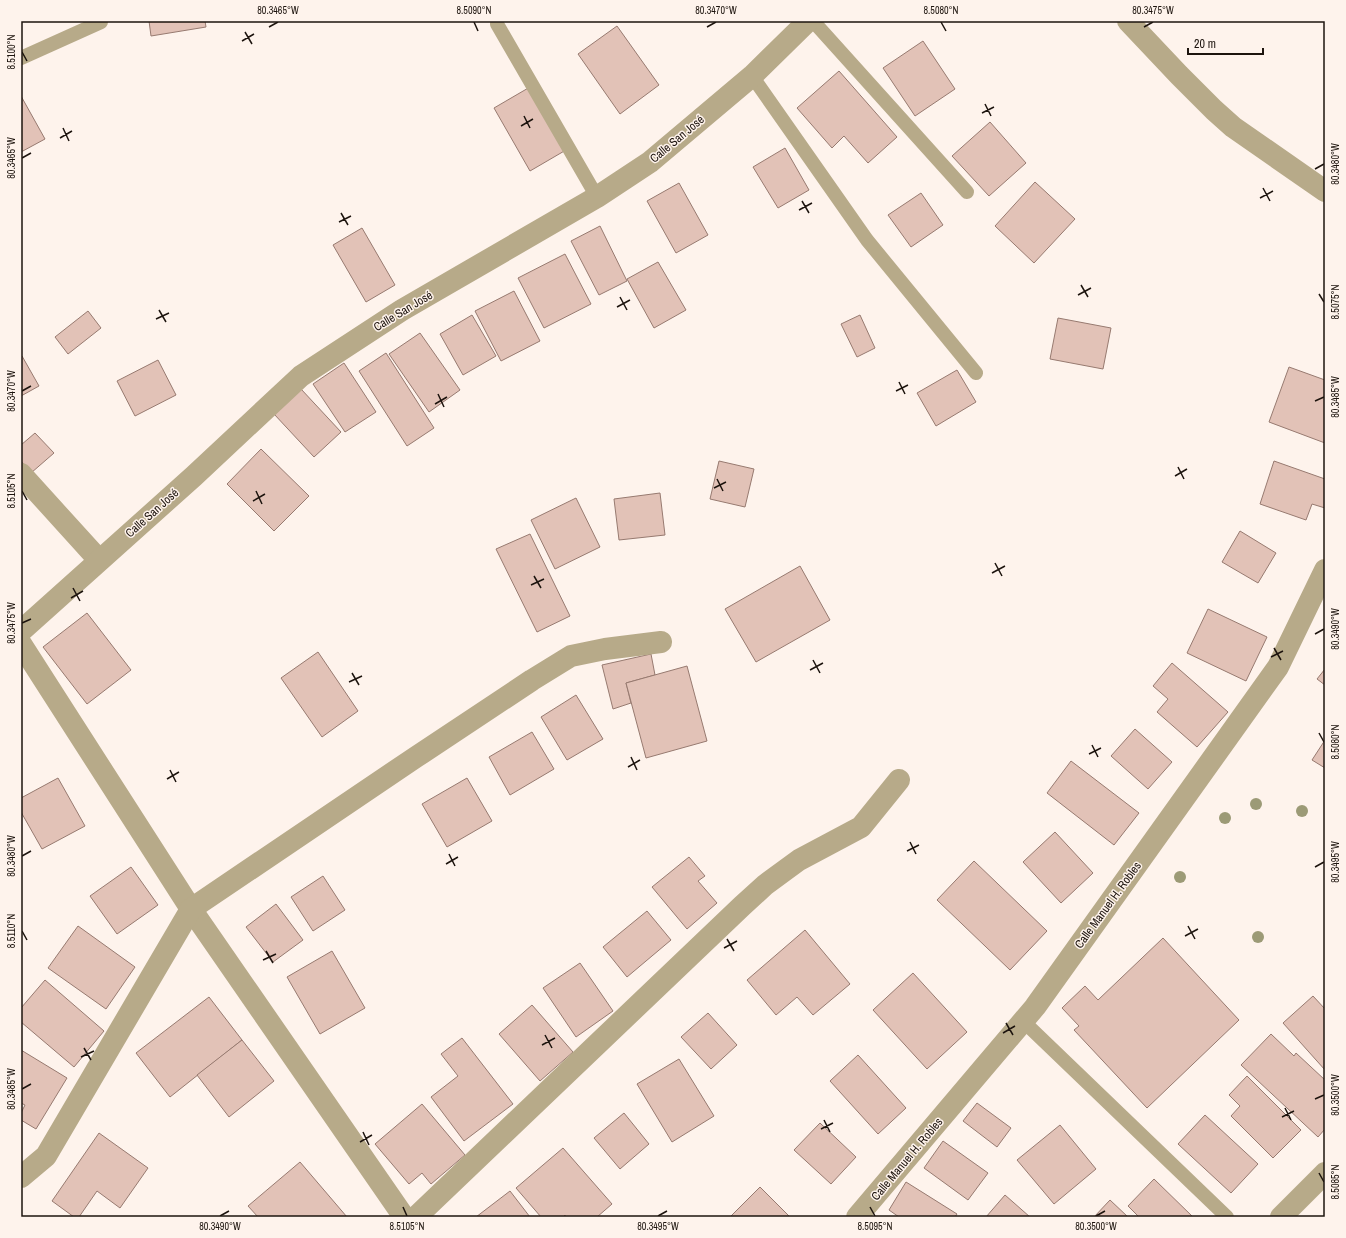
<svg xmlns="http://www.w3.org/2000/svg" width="1346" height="1238" viewBox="0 0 1346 1238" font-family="'Archivo Narrow',sans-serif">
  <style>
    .building { fill: #e2c2b7; stroke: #977a70 }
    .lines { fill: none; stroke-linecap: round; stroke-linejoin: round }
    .service { stroke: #b7aa89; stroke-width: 14 }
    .minor { stroke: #b7aa89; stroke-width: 22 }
    .tree { fill: #9c9a76 }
    .ticks { fill: none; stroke: #1d140e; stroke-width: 1.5 }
    .labels { text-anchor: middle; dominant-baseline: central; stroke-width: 3; stroke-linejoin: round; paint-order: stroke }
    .street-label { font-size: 12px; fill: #1d140e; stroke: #fef3ec }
    .neatline { fill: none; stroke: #1d140e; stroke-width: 1.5 }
    .ticks-label { font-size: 10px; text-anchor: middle; fill: #1d140e }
  </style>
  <rect width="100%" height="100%" fill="#fef3ec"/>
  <!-- building -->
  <g class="building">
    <path d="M 149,21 L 205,21 L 206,27 L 151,36 Z"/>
    <path d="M 617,26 L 659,85 L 620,114 L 578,54 Z"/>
    <path d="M 923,41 L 955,89 L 915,116 L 883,68 Z"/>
    <path d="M 839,71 L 897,137 L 868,163 L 844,136 L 832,148 L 797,108 Z"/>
    <path d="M 530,87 L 566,150 L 530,171 L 494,108 Z"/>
    <path d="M 21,96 L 45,139 L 21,152 Z"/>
    <path d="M 990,122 L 1026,163 L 989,196 L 952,156 Z"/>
    <path d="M 785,148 L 809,190 L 778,208 L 753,167 Z"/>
    <path d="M 1035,182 L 1075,219 L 1034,263 L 995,226 Z"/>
    <path d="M 679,183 L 708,235 L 676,253 L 647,201 Z"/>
    <path d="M 921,193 L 943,225 L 911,247 L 888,215 Z"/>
    <path d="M 600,226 L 627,281 L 599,295 L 571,241 Z"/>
    <path d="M 362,228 L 395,285 L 366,302 L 333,245 Z"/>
    <path d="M 565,254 L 591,304 L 544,328 L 518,278 Z"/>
    <path d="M 658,262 L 686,310 L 654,328 L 627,279 Z"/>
    <path d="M 514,291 L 540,341 L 501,361 L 475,311 Z"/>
    <path d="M 88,311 L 101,328 L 68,354 L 55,337 Z"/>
    <path d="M 472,315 L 496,356 L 463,375 L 440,334 Z"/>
    <path d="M 860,315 L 875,348 L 857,357 L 841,324 Z"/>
    <path d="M 1058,318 L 1111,328 L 1103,369 L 1050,359 Z"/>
    <path d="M 420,333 L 460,390 L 429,412 L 389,354 Z"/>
    <path d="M 386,353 L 434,428 L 407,446 L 359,371 Z"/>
    <path d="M 22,356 L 39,386 L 21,396 L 21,357 Z"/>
    <path d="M 158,360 L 176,395 L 135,416 L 117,381 Z"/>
    <path d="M 344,363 L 376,412 L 345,432 L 313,384 Z"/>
    <path d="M 1289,367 L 1325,380 L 1325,443 L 1269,422 Z"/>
    <path d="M 957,370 L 976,402 L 936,426 L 917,393 Z"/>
    <path d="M 301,389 L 341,432 L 314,457 L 274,414 Z"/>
    <path d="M 35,433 L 54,453 L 31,473 L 21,461 L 21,445 Z"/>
    <path d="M 261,449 L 309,496 L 274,531 L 227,484 Z"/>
    <path d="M 719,461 L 754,469 L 745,507 L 710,499 Z"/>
    <path d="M 1274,461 L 1325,479 L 1325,508 L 1312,504 L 1306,520 L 1260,504 Z"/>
    <path d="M 660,493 L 665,535 L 619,540 L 614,499 Z"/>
    <path d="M 576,498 L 600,547 L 555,569 L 531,520 Z"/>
    <path d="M 1240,531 L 1276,553 L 1258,583 L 1222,562 Z"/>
    <path d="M 530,534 L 570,616 L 537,632 L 496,549 Z"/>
    <path d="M 800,566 L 830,620 L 756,662 L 725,609 Z"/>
    <path d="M 1208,609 L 1267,637 L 1246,681 L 1187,653 Z"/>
    <path d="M 87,613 L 131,670 L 87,704 L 43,647 Z"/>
    <path d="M 318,652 L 358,711 L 322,737 L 281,678 Z"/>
    <path d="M 651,654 L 655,675 L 626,683 L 631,703 L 613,709 L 602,665 Z"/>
    <path d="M 1172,663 L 1228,712 L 1197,747 L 1157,712 L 1168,699 L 1153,686 Z"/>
    <path d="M 687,666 L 707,741 L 646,758 L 626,683 Z"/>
    <path d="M 1325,669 L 1325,685 L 1317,679 Z"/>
    <path d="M 576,695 L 603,739 L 567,760 L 541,717 Z"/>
    <path d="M 1135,729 L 1172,762 L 1148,789 L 1111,756 Z"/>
    <path d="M 532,732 L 554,769 L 510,795 L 489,757 Z"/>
    <path d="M 1325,740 L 1325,768 L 1312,760 Z"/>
    <path d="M 1071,761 L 1139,813 L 1114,845 L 1047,793 Z"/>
    <path d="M 58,778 L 85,826 L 42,849 L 21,812 L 21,798 Z"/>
    <path d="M 467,778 L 492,821 L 447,847 L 422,804 Z"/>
    <path d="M 1055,832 L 1093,873 L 1061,903 L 1023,862 Z"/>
    <path d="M 689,857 L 705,876 L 698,881 L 717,903 L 687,929 L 652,887 Z"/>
    <path d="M 974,861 L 1047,931 L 1010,970 L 937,900 Z"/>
    <path d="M 131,867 L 158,905 L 117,934 L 90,896 Z"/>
    <path d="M 323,876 L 345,910 L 313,931 L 291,897 Z"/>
    <path d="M 276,904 L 303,940 L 273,962 L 246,927 Z"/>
    <path d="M 647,911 L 671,940 L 627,977 L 603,947 Z"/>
    <path d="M 78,926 L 135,967 L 106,1009 L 48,968 Z"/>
    <path d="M 805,930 L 850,984 L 813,1015 L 797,997 L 776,1015 L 747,980 Z"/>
    <path d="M 1163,938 L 1239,1020 L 1147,1108 L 1074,1030 L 1079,1026 L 1062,1008 L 1085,986 L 1098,1000 Z"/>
    <path d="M 332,951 L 365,1008 L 320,1034 L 287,977 Z"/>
    <path d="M 580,963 L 613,1011 L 576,1037 L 543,988 Z"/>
    <path d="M 913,973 L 967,1032 L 927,1069 L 873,1010 Z"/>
    <path d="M 45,980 L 104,1031 L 74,1067 L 21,1022 L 21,1008 Z"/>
    <path d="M 1313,996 L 1325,1009 L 1325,1070 L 1283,1023 Z"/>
    <path d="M 209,997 L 242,1040 L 170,1097 L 136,1053 Z"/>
    <path d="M 532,1005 L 573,1052 L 540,1081 L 499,1034 Z"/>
    <path d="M 708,1013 L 737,1045 L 711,1069 L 681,1037 Z"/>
    <path d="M 1271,1034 L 1294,1056 L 1296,1053 L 1325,1080 L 1325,1129 L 1318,1137 L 1241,1065 Z"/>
    <path d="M 462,1038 L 513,1104 L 464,1141 L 431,1097 L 458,1076 L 441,1054 Z"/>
    <path d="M 242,1040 L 274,1081 L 229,1117 L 197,1075 Z"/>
    <path d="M 21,1050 L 67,1078 L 36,1129 L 21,1120 L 21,1113 L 25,1105 L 21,1103 Z"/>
    <path d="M 858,1055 L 906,1108 L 878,1134 L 830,1081 Z"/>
    <path d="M 679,1059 L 714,1116 L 672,1142 L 637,1084 Z"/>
    <path d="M 1247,1076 L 1301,1130 L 1273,1158 L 1231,1116 L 1240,1106 L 1229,1095 Z"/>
    <path d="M 977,1103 L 1011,1128 L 997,1147 L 963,1121 Z"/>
    <path d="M 422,1104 L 465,1155 L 431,1184 L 422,1173 L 409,1184 L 375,1144 Z"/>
    <path d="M 624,1113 L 649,1144 L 620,1169 L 594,1138 Z"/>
    <path d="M 1205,1115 L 1258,1164 L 1231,1193 L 1178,1144 Z"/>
    <path d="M 820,1123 L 856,1157 L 831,1184 L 794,1150 Z"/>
    <path d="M 1060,1125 L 1096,1169 L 1054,1204 L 1017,1160 Z"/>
    <path d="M 99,1133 L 148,1168 L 120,1208 L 97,1191 L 79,1217 L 74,1217 L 52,1201 Z"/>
    <path d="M 943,1141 L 988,1173 L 968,1200 L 924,1168 Z"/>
    <path d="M 563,1148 L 612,1204 L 597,1217 L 566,1217 L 565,1215 L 563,1217 L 541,1217 L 516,1188 Z"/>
    <path d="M 300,1162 L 347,1217 L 258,1217 L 248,1206 Z"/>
    <path d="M 1154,1179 L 1193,1217 L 1139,1217 L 1128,1206 Z"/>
    <path d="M 906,1182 L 957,1214 L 955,1217 L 899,1217 L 889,1210 Z"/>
    <path d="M 760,1187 L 790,1217 L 730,1217 Z"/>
    <path d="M 510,1191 L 530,1217 L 476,1217 Z"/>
    <path d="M 1005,1195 L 1030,1217 L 986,1217 Z"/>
    <path d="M 1110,1200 L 1128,1217 L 1094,1217 Z"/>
  </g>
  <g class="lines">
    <!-- service -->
    <g class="service">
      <path d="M 813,21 L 967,192"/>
      <path d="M 497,24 L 597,197"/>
      <path d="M 21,58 L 101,22"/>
      <path d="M 752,76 L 867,240 L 976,373"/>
      <path d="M 1023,1021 L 1227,1217"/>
    </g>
    <!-- minor -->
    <g class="minor">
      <path d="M 1128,21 L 1179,75 L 1214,110 L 1233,127 L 1325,191"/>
      <path d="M 21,474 L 99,560"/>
      <path d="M 21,631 L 194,476 L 301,376 L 402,310 L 597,197 L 650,162 L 752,76 L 808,21"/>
      <path d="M 21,644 L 191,909 L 404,1217"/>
      <path d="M 21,1177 L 46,1156 L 191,909 L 416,757 L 532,680 L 571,656 L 605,649 L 661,642"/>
      <path d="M 416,1217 L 742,906 L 765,885 L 799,860 L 861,827 L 899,780"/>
      <path d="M 857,1217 L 1035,1007 L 1278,667 L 1325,570"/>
      <path d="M 1281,1217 L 1325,1173"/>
    </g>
  </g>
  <!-- trees -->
  <g class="tree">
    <circle cx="1256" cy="804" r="6"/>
    <circle cx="1302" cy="811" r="6"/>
    <circle cx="1225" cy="818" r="6"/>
    <circle cx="1180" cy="877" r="6"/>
    <circle cx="1258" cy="937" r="6"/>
  </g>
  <!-- ticks -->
  <path class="ticks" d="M 474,22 L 478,31M 941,22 L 946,31M 269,27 L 278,22M 707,27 L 716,22M 1144,27 L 1153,22M 245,32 L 252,44M 242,41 L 254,34M 22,52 L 27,61M 985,104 L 991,116M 982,113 L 994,107M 524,116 L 530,128M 521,126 L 533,119M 63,128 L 69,141M 60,138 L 72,131M 22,158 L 31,153M 1315,169 L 1324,164M 1263,188 L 1270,201M 1260,198 L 1273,191M 802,201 L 809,213M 799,210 L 812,203M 341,213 L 348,225M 339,222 L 351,216M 1081,285 L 1088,297M 1319,294 L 1324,302M 1078,295 L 1091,288M 620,297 L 627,310M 617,307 L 630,300M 159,310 L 166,322M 156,319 L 169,313M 899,382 L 905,394M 22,391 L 31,386M 896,391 L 908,385M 438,394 L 444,407M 1315,401 L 1324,397M 435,404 L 447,397M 1178,467 L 1184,479M 1175,476 L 1187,469M 717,479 L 723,491M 714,488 L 726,482M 22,491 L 27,500M 256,491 L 262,504M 253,501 L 265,494M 995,563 L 1002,576M 992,573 L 1005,566M 534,576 L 541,588M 531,585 L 544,579M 73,588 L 80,601M 71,598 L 83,591M 22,623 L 31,619M 1315,634 L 1324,629M 1274,648 L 1281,660M 1271,657 L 1283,651M 813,660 L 820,673M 810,670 L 823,663M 352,673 L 359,685M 349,682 L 362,676M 1319,733 L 1324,742M 1092,745 L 1098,757M 1089,754 L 1101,748M 631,757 L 637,770M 628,767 L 640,760M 170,770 L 176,782M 167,779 L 179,772M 910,842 L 916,854M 907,851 L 919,845M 449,854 L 455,866M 22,856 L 31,851M 446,864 L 458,857M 1315,867 L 1324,862M 1188,926 L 1195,939M 22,931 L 27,940M 1185,936 L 1198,929M 727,939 L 734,951M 724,948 L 737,941M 266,951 L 273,963M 263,960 L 276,954M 1006,1023 L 1013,1035M 1003,1033 L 1015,1026M 545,1035 L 552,1048M 542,1045 L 555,1038M 84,1048 L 91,1060M 81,1057 L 94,1051M 22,1089 L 31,1084M 1315,1099 L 1324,1095M 1285,1108 L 1291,1120M 1282,1117 L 1294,1111M 824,1120 L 830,1132M 821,1129 L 833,1123M 363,1132 L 369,1145M 360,1142 L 372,1135M 1319,1173 L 1324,1182M 403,1207 L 407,1216M 870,1207 L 875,1216M 220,1216 L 229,1211M 658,1216 L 667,1211M 1096,1216 L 1105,1211"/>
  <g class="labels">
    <!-- street labels -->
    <g class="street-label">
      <text transform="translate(677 139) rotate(-40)">Calle San José</text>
      <text transform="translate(403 311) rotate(-31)">Calle San José</text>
      <text transform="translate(152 513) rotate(-42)">Calle San José</text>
      <text transform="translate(1108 905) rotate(-54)">Calle Manuel H. Robles</text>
      <text transform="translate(907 1159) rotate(-50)">Calle Manuel H. Robles</text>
    </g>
  </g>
  <!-- border -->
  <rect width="1346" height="1238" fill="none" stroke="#fef3ec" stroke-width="44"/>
  <!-- scale -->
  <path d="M1188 48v6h75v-6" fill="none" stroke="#1d140e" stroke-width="2"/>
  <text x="1194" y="48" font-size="12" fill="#1d140e" stroke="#fef3ec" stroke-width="3" paint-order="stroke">20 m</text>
  <rect x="22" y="22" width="1302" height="1194" class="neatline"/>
  <g class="ticks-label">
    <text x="278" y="14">80.3465°W</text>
    <text x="474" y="14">8.5090°N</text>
    <text x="716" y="14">80.3470°W</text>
    <text x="941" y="14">8.5080°N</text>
    <text x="1153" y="14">80.3475°W</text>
    <text transform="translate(11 52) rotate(-90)" y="4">8.5100°N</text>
    <text transform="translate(11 158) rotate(-90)" y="4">80.3465°W</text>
    <text transform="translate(1335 164) rotate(-90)" y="4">80.3480°W</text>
    <text transform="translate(1335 302) rotate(-90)" y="4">8.5075°N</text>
    <text transform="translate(11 391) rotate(-90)" y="4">80.3470°W</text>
    <text transform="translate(1335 397) rotate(-90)" y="4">80.3485°W</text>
    <text transform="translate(11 491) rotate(-90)" y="4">8.5105°N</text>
    <text transform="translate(11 623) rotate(-90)" y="4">80.3475°W</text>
    <text transform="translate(1335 629) rotate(-90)" y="4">80.3490°W</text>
    <text transform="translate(1335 742) rotate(-90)" y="4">8.5080°N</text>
    <text transform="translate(11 856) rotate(-90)" y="4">80.3480°W</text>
    <text transform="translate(1335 862) rotate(-90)" y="4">80.3495°W</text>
    <text transform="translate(11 931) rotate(-90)" y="4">8.5110°N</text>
    <text transform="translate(11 1089) rotate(-90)" y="4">80.3485°W</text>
    <text transform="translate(1335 1095) rotate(-90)" y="4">80.3500°W</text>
    <text transform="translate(1335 1182) rotate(-90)" y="4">8.5085°N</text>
    <text x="220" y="1230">80.3490°W</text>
    <text x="407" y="1230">8.5105°N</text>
    <text x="658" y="1230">80.3495°W</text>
    <text x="875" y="1230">8.5095°N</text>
    <text x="1096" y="1230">80.3500°W</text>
  </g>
</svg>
